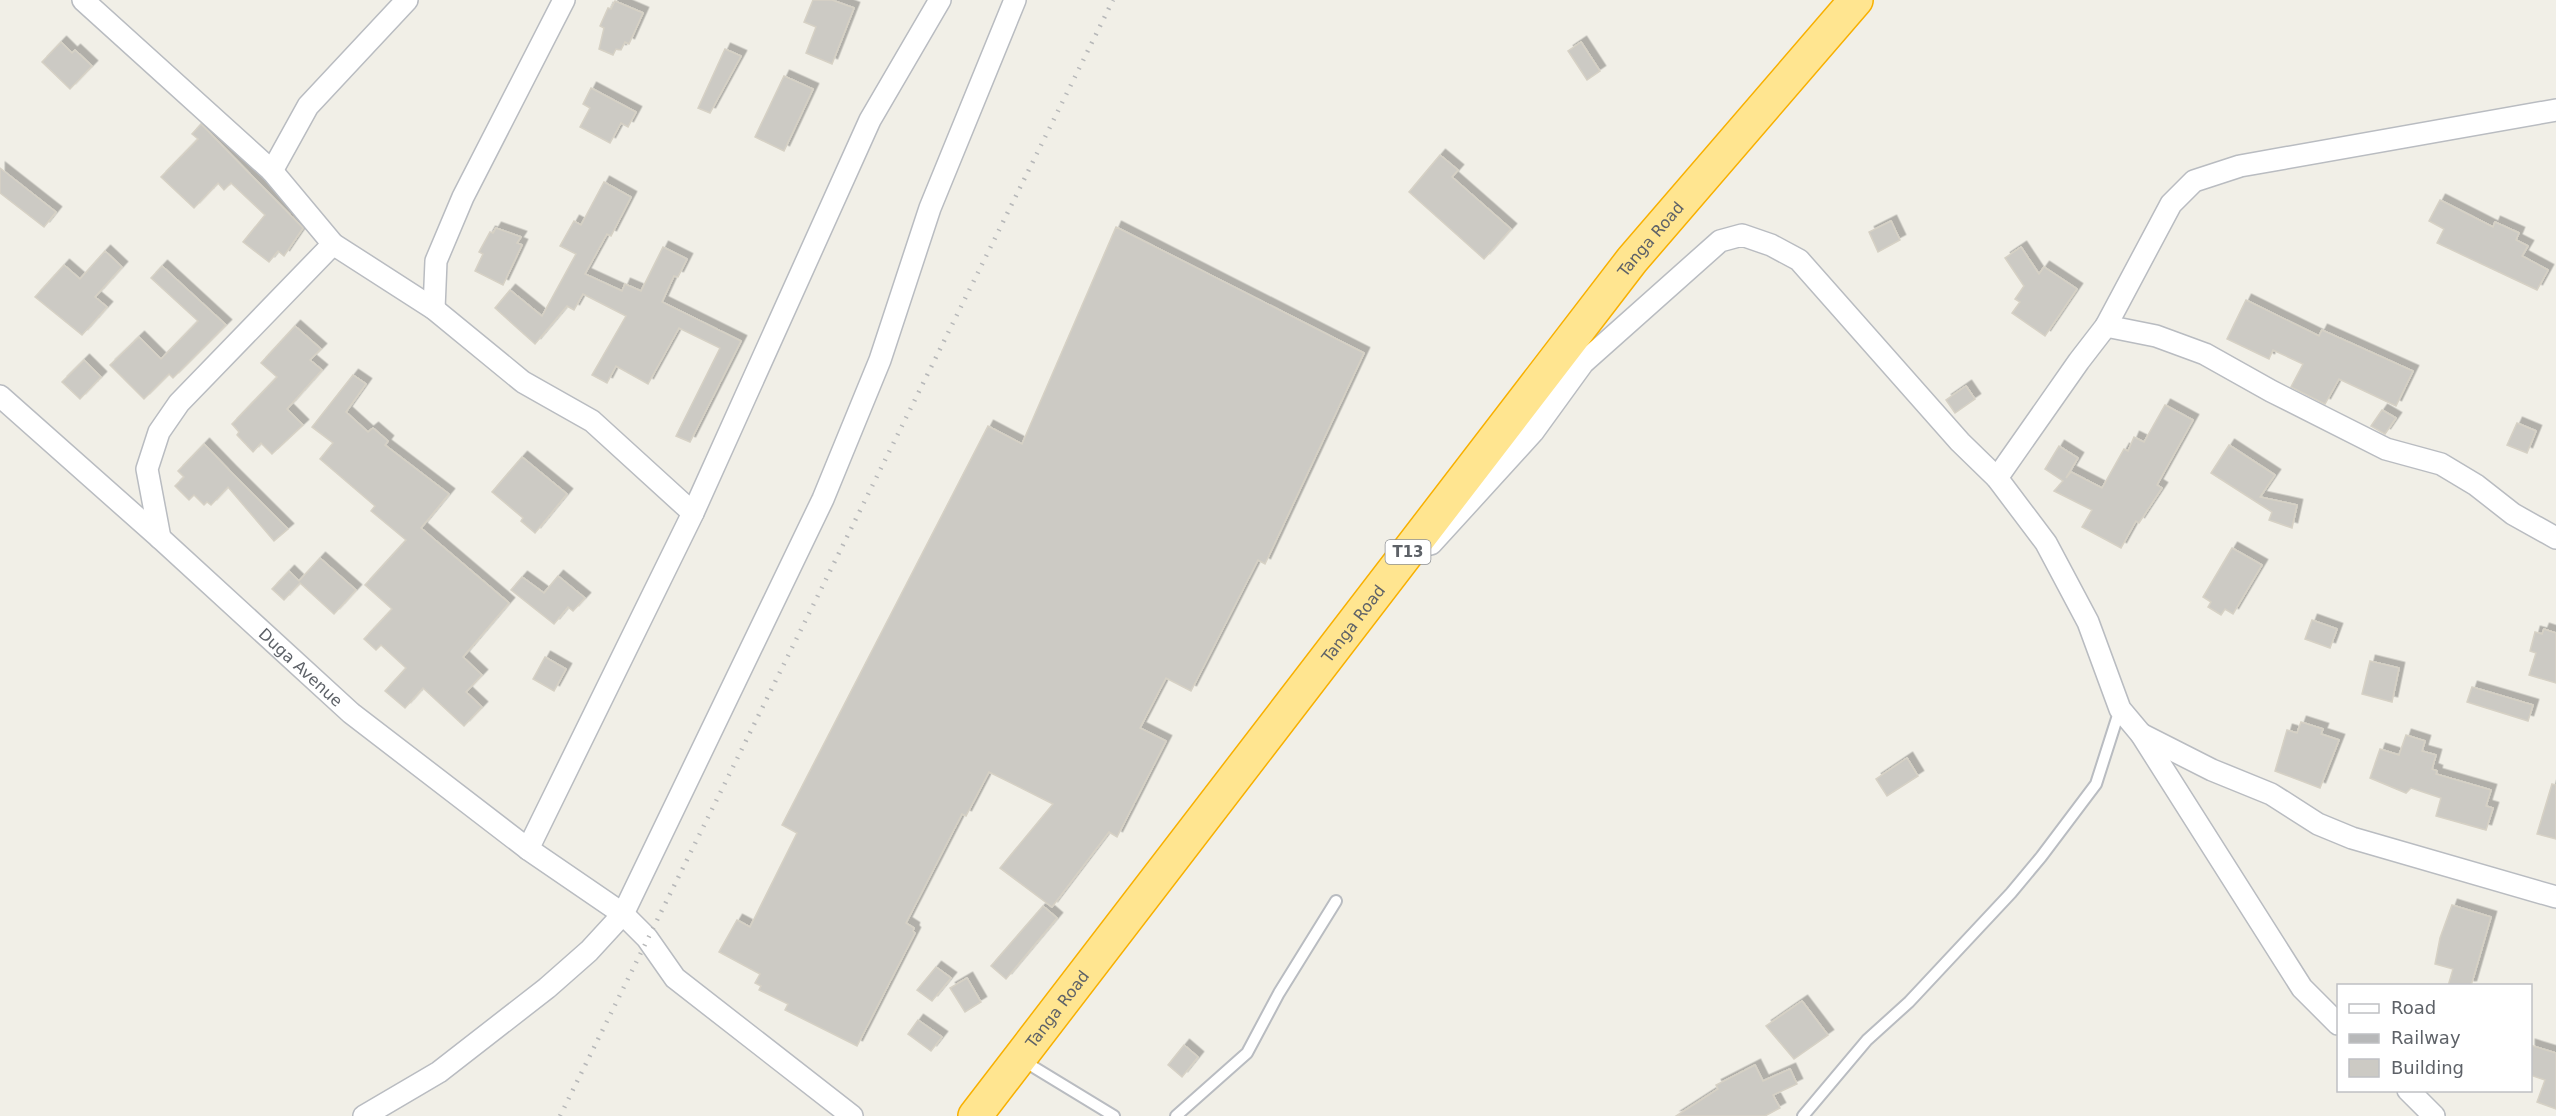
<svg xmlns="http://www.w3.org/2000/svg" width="2556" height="1116" viewBox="0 0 2556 1116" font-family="'DejaVu Sans',sans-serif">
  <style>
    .building { fill: #cccac4; stroke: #d6d1c5; stroke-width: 1.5; filter: url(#shadow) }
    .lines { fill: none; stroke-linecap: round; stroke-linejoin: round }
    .lane-casing { stroke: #b9bcc1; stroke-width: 14 }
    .street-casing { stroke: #b9bcc1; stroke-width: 24 }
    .highway-casing { stroke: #f8b000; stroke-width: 36 }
    .lane { stroke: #fff; stroke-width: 10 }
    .street { stroke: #fff; stroke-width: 21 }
    .highway { stroke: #ffe590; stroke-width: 33 }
    .rail { stroke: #b7b8b9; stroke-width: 4.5; stroke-dasharray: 1.5 8; stroke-linecap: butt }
    .labels { text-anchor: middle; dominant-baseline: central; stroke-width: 6; stroke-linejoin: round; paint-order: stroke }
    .shield { fill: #fff; stroke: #8e9195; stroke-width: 1.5 }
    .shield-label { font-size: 15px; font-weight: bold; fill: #5e6268 }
    .street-label { font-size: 16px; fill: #5e6268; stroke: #fff }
  </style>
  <defs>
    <filter id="shadow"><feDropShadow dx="5.5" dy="-5.5" stdDeviation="0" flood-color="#0004"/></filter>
  </defs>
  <rect width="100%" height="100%" fill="#f1efe7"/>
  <!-- building -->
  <g class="building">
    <path d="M 813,0 L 832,0 L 854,8 L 832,64 L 806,53 L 816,27 L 804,22 Z"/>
    <path d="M 615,1 L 643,13 L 629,44 L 625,42 L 621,50 L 616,49 L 613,55 L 599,49 L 604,28 L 600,26 L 608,8 L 611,9 Z"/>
    <path d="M 61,42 L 72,53 L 75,50 L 92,66 L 70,89 L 42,62 Z"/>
    <path d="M 1581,42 L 1600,71 L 1587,80 L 1568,51 Z"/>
    <path d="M 725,49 L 741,56 L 710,113 L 698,108 Z"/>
    <path d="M 784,76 L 813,89 L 784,151 L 755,137 Z"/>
    <path d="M 591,88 L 636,112 L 628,127 L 621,123 L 610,143 L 580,127 L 590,108 L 583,104 Z"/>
    <path d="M 201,124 L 303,228 L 284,256 L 278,251 L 269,262 L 243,242 L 265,215 L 231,183 L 224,190 L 218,183 L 194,208 L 161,177 L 198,139 L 192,134 Z"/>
    <path d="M 1440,155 L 1458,170 L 1452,177 L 1511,229 L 1484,259 L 1409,192 Z"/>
    <path d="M 0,168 L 56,212 L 44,227 L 0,193 Z"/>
    <path d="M 604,182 L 631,197 L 611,236 L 607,234 L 585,274 L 622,291 L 625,284 L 641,291 L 663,247 L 687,259 L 678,277 L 674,276 L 662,302 L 741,341 L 690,442 L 676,436 L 720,348 L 679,328 L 648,384 L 616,366 L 607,383 L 592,375 L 626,316 L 583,294 L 574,310 L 567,306 L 535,344 L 495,308 L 510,290 L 542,316 L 576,254 L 560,246 L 574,221 L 581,225 Z"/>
    <path d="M 2440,200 L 2493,227 L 2495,222 L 2519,233 L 2516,240 L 2528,246 L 2522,256 L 2548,270 L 2537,290 L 2437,243 L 2444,229 L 2429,221 Z"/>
    <path d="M 1891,221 L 1900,240 L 1878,252 L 1869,232 Z"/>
    <path d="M 1116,227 L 1364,353 L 1265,564 L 1258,560 L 1191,691 L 1166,678 L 1140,728 L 1166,741 L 1117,837 L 1109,832 L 1052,907 L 1000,868 L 1053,804 L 989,772 L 966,816 L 962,814 L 906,923 L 914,928 L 913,931 L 915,933 L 857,1046 L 785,1010 L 788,1004 L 759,990 L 761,986 L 755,983 L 760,974 L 719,952 L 737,920 L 750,927 L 797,833 L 782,825 L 988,426 L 1022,444 Z"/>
    <path d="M 496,228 L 521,237 L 517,243 L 522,245 L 503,285 L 475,271 L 483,254 L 479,252 L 490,232 L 493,233 Z"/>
    <path d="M 2021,247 L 2039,274 L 2044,267 L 2077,289 L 2045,336 L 2012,313 L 2020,302 L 2015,299 L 2024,286 L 2005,258 Z"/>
    <path d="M 105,251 L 122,267 L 95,297 L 107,307 L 82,335 L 35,297 L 64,265 L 80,279 Z"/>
    <path d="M 162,266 L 226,325 L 173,378 L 169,374 L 144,399 L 110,365 L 139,337 L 161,359 L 198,321 L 151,278 Z"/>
    <path d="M 2246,300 L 2319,336 L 2322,330 L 2413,371 L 2396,406 L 2339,379 L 2325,404 L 2291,387 L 2303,364 L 2273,350 L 2269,359 L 2227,339 Z"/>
    <path d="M 295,326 L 321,349 L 310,360 L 322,370 L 287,409 L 303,425 L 272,454 L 261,443 L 253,452 L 237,435 L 239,432 L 232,424 L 277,377 L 261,363 Z"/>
    <path d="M 84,360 L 101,377 L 80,399 L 62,382 Z"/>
    <path d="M 353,375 L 366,384 L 346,412 L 368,432 L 373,428 L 388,441 L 385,445 L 449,494 L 421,528 L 509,603 L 463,657 L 482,675 L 466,692 L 482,707 L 464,726 L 423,688 L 405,708 L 385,691 L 406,668 L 381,645 L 376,650 L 364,639 L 392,609 L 365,585 L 406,540 L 371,511 L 375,506 L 320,459 L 333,443 L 312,427 Z"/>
    <path d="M 1966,386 L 1975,399 L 1955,413 L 1946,400 Z"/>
    <path d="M 2165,405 L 2193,420 L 2157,485 L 2162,488 L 2139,523 L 2136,521 L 2121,548 L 2082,527 L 2092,510 L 2054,491 L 2063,481 L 2045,469 L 2059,446 L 2078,458 L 2066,478 L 2071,472 L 2102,488 L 2124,449 L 2128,451 L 2134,437 L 2144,442 Z"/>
    <path d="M 2382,410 L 2396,418 L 2385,434 L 2371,426 Z"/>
    <path d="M 2517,423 L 2536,431 L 2527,453 L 2507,445 Z"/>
    <path d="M 204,444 L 230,471 L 288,529 L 274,541 L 228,487 L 211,505 L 207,502 L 204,505 L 194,495 L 189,500 L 175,486 L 184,477 L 178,471 Z"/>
    <path d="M 2229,445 L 2275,475 L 2260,497 L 2297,505 L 2292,528 L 2269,520 L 2272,512 L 2211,473 Z"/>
    <path d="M 522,457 L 567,494 L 535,533 L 521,521 L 523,518 L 492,492 Z"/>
    <path d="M 2232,548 L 2262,565 L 2233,614 L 2225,609 L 2221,615 L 2208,607 L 2211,602 L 2203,597 Z"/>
    <path d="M 320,558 L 356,590 L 334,614 L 300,583 L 284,600 L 272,589 L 289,571 L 299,581 Z"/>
    <path d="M 558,576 L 585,598 L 573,611 L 568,607 L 554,624 L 511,590 L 522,577 L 544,593 Z"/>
    <path d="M 2312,620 L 2337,629 L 2330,648 L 2305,639 Z"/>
    <path d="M 2544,629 L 2556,633 L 2556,683 L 2529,675 L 2536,653 L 2530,651 L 2535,632 L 2542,634 Z"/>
    <path d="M 545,657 L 566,669 L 554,691 L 533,679 Z"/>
    <path d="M 2370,661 L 2399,668 L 2392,702 L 2362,694 Z"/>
    <path d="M 2472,687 L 2533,705 L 2528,721 L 2467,702 Z"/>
    <path d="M 2301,722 L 2323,729 L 2321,734 L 2339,740 L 2320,788 L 2275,771 L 2287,730 L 2297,733 Z"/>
    <path d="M 2406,735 L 2425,741 L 2422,751 L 2436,755 L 2432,769 L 2437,771 L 2436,774 L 2491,790 L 2486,806 L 2493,808 L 2486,830 L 2436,816 L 2441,798 L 2411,788 L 2406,793 L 2370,778 L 2380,749 L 2399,755 Z"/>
    <path d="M 1907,758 L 1918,776 L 1887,796 L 1876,779 Z"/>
    <path d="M 2552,784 L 2556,785 L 2556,839 L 2537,834 Z"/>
    <path d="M 2452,905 L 2491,917 L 2471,986 L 2448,986 L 2453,969 L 2435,964 L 2440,938 Z"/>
    <path d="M 1043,906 L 1057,918 L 1006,979 L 991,966 Z"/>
    <path d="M 936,967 L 951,978 L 932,1001 L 917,990 Z"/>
    <path d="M 967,978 L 981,1002 L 965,1012 L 950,988 Z"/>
    <path d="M 1802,1001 L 1828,1035 L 1794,1059 L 1766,1026 Z"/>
    <path d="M 918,1020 L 942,1037 L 931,1051 L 908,1034 Z"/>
    <path d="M 1184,1045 L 1198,1057 L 1182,1077 L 1168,1065 Z"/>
    <path d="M 2530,1045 L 2556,1053 L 2556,1109 L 2537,1102 L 2545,1080 L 2530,1075 Z"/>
    <path d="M 1755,1065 L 1763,1081 L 1790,1069 L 1797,1084 L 1773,1095 L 1780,1108 L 1765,1116 L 1676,1116 L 1718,1089 L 1716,1085 Z"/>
  </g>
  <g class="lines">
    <defs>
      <g id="lane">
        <path d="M 1022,1060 L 1114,1116"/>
        <path d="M 1176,1116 L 1247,1053 L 1279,993 L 1336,901"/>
        <path d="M 1803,1116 L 1867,1040 L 1909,1002 L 2011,893 L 2041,857 L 2096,784 L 2120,709"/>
      </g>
      <g id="street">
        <path d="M 83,0 L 272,171 L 333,244 L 434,309 L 523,382 L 592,421 L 693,513"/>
        <path d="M 272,171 L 308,106 L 407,0"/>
        <path d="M 434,309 L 436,261 L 463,197 L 564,0"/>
        <path d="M 2106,326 L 2156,336 L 2205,354 L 2271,391 L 2386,449 L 2441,464 L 2476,485 L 2513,514 L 2556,538"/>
        <path id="s1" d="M 0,396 L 160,538 L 351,713 L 528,849 L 623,914 L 647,938 L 675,978 L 852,1116"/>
        <path d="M 1997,478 L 2079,361 L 2106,326 L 2171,204 L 2194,181 L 2240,166 L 2556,110"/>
        <path d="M 160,538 L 147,469 L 159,432 L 179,403 L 333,244"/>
        <path d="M 1431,544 L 1533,432 L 1583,363 L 1720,241 L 1742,235 L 1771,245 L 1799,260 L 1960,442 L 1997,478 L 2046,543 L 2088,622 L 2120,709 L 2141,734 L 2302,988 L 2338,1024"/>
        <path d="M 2141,734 L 2212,770 L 2271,794 L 2318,824 L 2352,838 L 2556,897"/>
        <path d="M 528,849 L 693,513 L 870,120 L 940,0"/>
        <path d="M 2408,1090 L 2434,1116"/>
        <path d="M 364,1116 L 439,1072 L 547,988 L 589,951 L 623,914 L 823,499 L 880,360 L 930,208 L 1015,0"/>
      </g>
      <g id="highway">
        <path id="s2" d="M 975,1116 L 1632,260 L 1856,0"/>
      </g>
    </defs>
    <!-- lane casing -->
    <use href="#lane" class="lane-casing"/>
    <!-- street casing -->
    <use href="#street" class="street-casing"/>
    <!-- highway casing -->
    <use href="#highway" class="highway-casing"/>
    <!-- lane -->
    <use href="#lane" class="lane"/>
    <!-- street -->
    <use href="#street" class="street"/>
    <!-- highway -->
    <use href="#highway" class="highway"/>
    <!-- rail -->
    <path class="rail" d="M 560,1116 L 1113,0"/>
  </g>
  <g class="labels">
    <!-- shield labels -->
    <rect class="shield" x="1385.5" y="540" width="45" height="24" rx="4.5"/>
    <g class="shield-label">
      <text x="1408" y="552">T13</text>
    </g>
    <!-- street labels -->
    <g class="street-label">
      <text stroke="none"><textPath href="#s2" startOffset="1107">Tanga Road</textPath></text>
      <text stroke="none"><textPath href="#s2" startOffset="621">Tanga Road</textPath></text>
      <text stroke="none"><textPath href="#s1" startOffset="405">Duga Avenue</textPath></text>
      <text stroke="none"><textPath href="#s2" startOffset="135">Tanga Road</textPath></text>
    </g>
  </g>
  <!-- legend -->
  <rect x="2337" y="984" width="195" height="108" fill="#ffffff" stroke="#bfc0c3" stroke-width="1.5"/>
  <rect x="2349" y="1004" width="30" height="9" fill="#ffffff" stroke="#bfc0c3" stroke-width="1.5"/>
  <text x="2391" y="1014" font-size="18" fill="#5e6268">Road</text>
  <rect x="2349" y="1034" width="30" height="9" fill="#b7b8b9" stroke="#bfc0c3" stroke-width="1.5"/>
  <text x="2391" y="1044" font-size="18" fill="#5e6268">Railway</text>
  <rect x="2349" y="1059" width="30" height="18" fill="#cccac4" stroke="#bfc0c3" stroke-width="1.5"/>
  <text x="2391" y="1074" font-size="18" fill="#5e6268">Building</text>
</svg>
